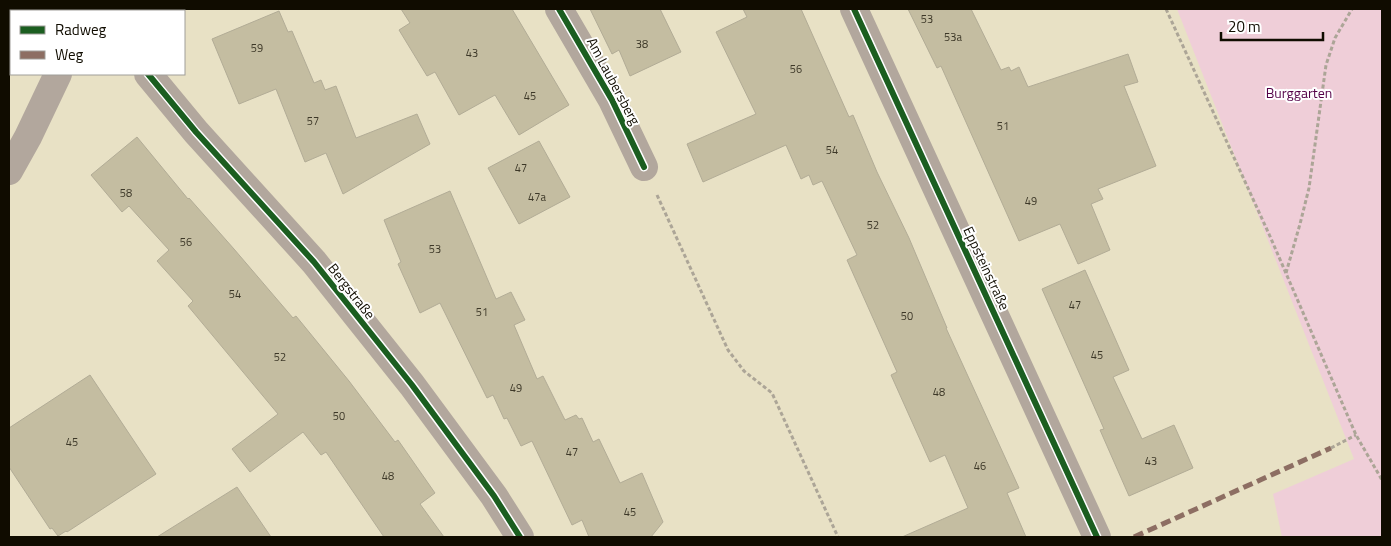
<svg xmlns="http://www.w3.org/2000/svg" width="1391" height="546" viewBox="0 0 1391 546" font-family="'Titillium Web',sans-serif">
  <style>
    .green { fill: #efced8 }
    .building { fill: #c4bda1; stroke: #b2ac96 }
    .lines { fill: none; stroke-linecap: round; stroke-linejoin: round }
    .path { stroke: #aca597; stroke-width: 3; stroke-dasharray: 4 2.5; stroke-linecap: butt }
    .minor { stroke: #b2a79d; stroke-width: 28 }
    .quiet { stroke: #8d6e63; stroke-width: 5; stroke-dasharray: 10 5; stroke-linecap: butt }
    .cycleway-casing { stroke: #fff; stroke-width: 9 }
    .cycleway { stroke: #1b5e20; stroke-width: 6 }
    .labels { text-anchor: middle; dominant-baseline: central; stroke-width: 4; stroke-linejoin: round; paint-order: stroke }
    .number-label { font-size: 11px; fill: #3d3828 }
    .street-label { font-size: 14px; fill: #100c00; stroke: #fff }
    .park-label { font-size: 14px; fill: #530047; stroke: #fff }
  </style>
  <rect width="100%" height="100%" fill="#e8e1c5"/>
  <!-- green -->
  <path class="green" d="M 1177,9 L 1382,9 L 1382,537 L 1282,537 L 1273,494 L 1354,459 Z"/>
  <!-- building -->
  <g class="building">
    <path d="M 401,9 L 512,9 L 569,105 L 519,135 L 495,95 L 459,115 L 435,72 L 427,76 L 399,30 L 410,23 Z"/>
    <path d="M 590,9 L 660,9 L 681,52 L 630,76 L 619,50 L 612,54 Z"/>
    <path d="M 743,9 L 801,9 L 849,117 L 853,115 L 877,172 L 909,238 L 947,328 L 946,328 L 1019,488 L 1007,493 L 1026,537 L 902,537 L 968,508 L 945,455 L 930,462 L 891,375 L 897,372 L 847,260 L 857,255 L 822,181 L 813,185 L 809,175 L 801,179 L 786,145 L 703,182 L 687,144 L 756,114 L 716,32 L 747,17 Z"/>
    <path d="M 908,9 L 971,9 L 1001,70 L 1009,67 L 1011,71 L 1019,67 L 1028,87 L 1128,54 L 1138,82 L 1124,86 L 1156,166 L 1098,189 L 1103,199 L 1091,204 L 1110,250 L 1078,264 L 1060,224 L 1019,241 L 941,66 L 937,68 Z"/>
    <path d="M 279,11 L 288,32 L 292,31 L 314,83 L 321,80 L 325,90 L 336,86 L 356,138 L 417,114 L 430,144 L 343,194 L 326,153 L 305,162 L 276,89 L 239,104 L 212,39 Z"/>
    <path d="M 137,137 L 188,199 L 189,198 L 234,249 L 293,318 L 296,316 L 349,381 L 395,442 L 398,440 L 435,493 L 420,504 L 444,537 L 384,537 L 326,452 L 321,455 L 303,432 L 250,472 L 232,449 L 278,414 L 188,306 L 193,301 L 157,261 L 169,250 L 129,206 L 122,212 L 91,175 Z"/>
    <path d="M 539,141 L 570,197 L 519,224 L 488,168 Z"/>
    <path d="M 450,191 L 496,299 L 511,292 L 525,320 L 514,325 L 537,379 L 543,376 L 565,420 L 576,415 L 579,419 L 582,418 L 593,442 L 599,439 L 620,483 L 642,473 L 663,522 L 651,537 L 589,537 L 582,520 L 572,525 L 532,441 L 521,446 L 507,418 L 504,419 L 493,395 L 487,398 L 440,303 L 420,313 L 398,264 L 401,262 L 384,220 Z"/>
    <path d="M 1085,270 L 1129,370 L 1113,377 L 1142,439 L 1174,425 L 1193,468 L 1129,496 L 1100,430 L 1104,429 L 1042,289 Z"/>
    <path d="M 90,375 L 156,474 L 67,532 L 66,531 L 58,536 L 52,528 L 50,529 L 9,467 L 9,428 Z"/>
    <path d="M 237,487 L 271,537 L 157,537 Z"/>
  </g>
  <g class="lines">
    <!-- path -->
    <g class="path">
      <path d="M 1166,9 L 1269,234 L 1356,435 L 1382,480"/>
      <path d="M 657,195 L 728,350 L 744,371 L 772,393 L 838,537"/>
      <path d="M 1286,273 L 1300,224 L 1309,188 L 1326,65 L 1335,38 L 1352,9"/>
      <path d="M 1331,448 L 1356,435"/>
    </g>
    <!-- minor -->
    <g class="minor">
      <path d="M 98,9 L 100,11"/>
      <path d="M 559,9 L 612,100 L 644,167"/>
      <path d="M 854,9 L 1097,537"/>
      <path d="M 148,74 L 196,132 L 314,262 L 412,385 L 494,496 L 520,537"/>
      <path d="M 9,171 L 28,137 L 58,74"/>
    </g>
    <!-- quiet -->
    <path class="quiet" d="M 1134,537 L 1331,448"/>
    <defs>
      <g id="cycleway">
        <path d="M 559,9 L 612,100 L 644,167"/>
        <path d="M 854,9 L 1097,537"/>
        <path d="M 148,74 L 196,132 L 314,262 L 412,385 L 494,496 L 520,537"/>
      </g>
    </defs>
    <!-- cycleway casing -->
    <use href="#cycleway" class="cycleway-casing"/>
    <!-- cycleway -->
    <use href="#cycleway" class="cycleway"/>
  </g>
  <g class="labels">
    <!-- number labels -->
    <g class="number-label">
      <text x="927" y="19">53</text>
      <text x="953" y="37">53a</text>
      <text x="642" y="44">38</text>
      <text x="257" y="48">59</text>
      <text x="472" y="53">43</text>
      <text x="796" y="69">56</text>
      <text x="530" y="96">45</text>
      <text x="313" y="121">57</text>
      <text x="1003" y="126">51</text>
      <text x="832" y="150">54</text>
      <text x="521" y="168">47</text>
      <text x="126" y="193">58</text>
      <text x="537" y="197">47a</text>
      <text x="1031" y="201">49</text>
      <text x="873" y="225">52</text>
      <text x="186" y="242">56</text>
      <text x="435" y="249">53</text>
      <text x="235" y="294">54</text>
      <text x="1075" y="305">47</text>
      <text x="482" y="312">51</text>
      <text x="907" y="316">50</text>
      <text x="1097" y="355">45</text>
      <text x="280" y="357">52</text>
      <text x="516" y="388">49</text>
      <text x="939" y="392">48</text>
      <text x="339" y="416">50</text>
      <text x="72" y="442">45</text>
      <text x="572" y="452">47</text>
      <text x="1151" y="461">43</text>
      <text x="980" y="466">46</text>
      <text x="388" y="476">48</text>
      <text x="630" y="512">45</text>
    </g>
    <!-- street labels -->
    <g class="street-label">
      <text transform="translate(614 81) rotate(62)">Am Laubersberg</text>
      <text transform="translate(987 268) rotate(65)">Eppsteinstraße</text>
      <text transform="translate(352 291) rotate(52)">Bergstraße</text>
    </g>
    <!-- park labels -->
    <g class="park-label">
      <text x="1299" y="92">Burggarten</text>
    </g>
  </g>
  <!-- border -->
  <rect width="1391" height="546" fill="none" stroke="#100c00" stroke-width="20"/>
  <!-- legend -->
  <rect x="10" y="10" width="175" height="65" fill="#ffffff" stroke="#9f9e99"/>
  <rect x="20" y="26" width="25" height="8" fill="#1b5e20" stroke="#9f9e99"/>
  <text x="55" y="35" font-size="15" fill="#100c00">Radweg</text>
  <rect x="20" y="51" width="25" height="8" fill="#8d6e63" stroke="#9f9e99"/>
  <text x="55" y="60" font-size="15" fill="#100c00">Weg</text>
  <!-- scale -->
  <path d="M1221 32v8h102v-8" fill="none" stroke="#100c00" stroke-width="2.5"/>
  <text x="1228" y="32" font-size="15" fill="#100c00" stroke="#ffffff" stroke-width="4" paint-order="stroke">20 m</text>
</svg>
